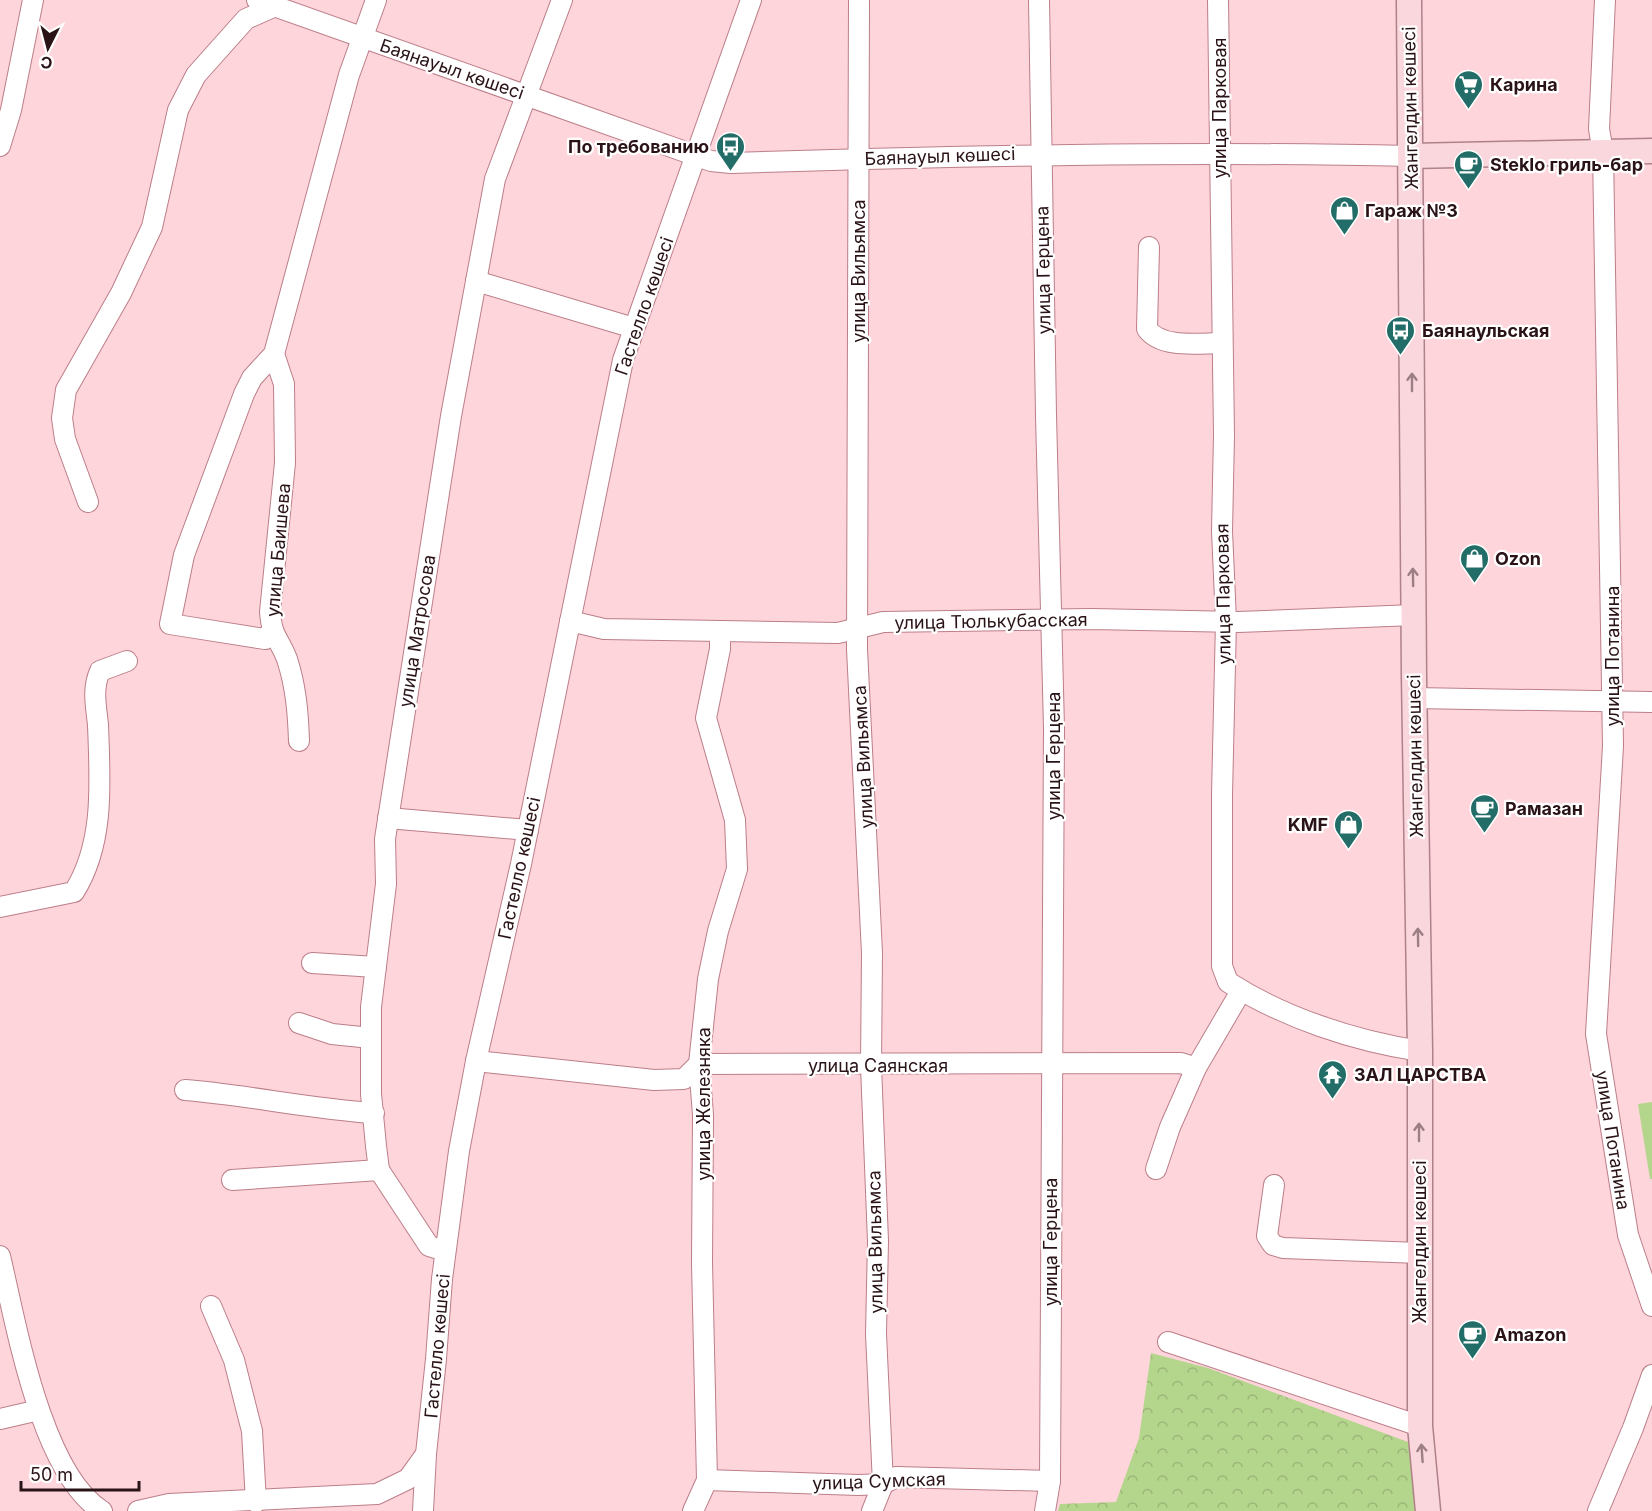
<svg xmlns="http://www.w3.org/2000/svg" width="1652" height="1511" viewBox="0 0 1652 1511" font-family="Inter,sans-serif">
  <style>
    .park { fill: url(#park-crowns) }
    .pitch { fill: #b4d58c }
    .lines { fill: none; stroke-linecap: round; stroke-linejoin: round }
    .minor-casing { stroke: #bc7e89; stroke-width: 22 }
    .major-casing { stroke: #af8289; stroke-width: 27 }
    .minor { stroke: #fff; stroke-width: 20 }
    .major { stroke: #fad7dd; stroke-width: 24 }
    .oneway { stroke: #9c7f84 }
    .labels { text-anchor: middle; dominant-baseline: central; stroke-width: 4.5; stroke-linejoin: round; paint-order: stroke }
    .street-label { font-size: 18px; fill: #2a1317; stroke: #fff }
    .poi-label { font-size: 18px; font-weight: bold; fill: #2a1317; stroke: #fff; text-anchor: start }
  </style>
  <defs>
    <pattern id="park-crowns" width="20" height="18" patternUnits="userSpaceOnUse" patternTransform="scale(1.5)"><rect width="20" height="18" fill="#b4d58c"/><path d="M2 6a3 3 0 1 1 6 0M12 15a3 3 0 1 1 6 0" fill="none" stroke="#9bb678"/></pattern>
  </defs>
  <rect width="100%" height="100%" fill="#fed5db"/>
  <!-- park -->
  <path class="park" d="M 1151,1353 L 1208,1368 L 1408,1442 L 1421,1511 L 1058,1511 L 1060,1504 L 1116,1502 L 1139,1438 Z"/>
  <!-- pitch -->
  <path class="pitch" d="M 1652,1102 L 1652,1179 L 1650,1179 L 1638,1104 Z"/>
  <g class="lines">
    <defs>
      <g id="minor">
        <path d="M 257,0 L 711,161 L 731,163 C 958,156 1184,151 1411,156"/>
        <path d="M 859,0 L 857,649 L 872,953 L 871,1066 L 878,1241 L 876,1334 L 883,1484 L 872,1511"/>
        <path d="M 1039,0 L 1046,415 L 1054,728 L 1050,1481 L 1045,1511"/>
        <path d="M 1218,0 L 1224,435 L 1222,531 L 1226,621 L 1222,795 L 1222,966 L 1228,982 C 1284,1018 1355,1041 1420,1051"/>
        <path d="M 1605,0 L 1599,129 L 1603,152 L 1613,746 L 1596,1034 L 1628,1235 L 1652,1306"/>
        <path d="M 0,146 L 11,110 L 33,0"/>
        <path d="M 1149,247 L 1147,329 C 1162,349 1199,343 1222,343"/>
        <path d="M 476,281 L 634,328"/>
        <path d="M 274,354 L 284,384 L 285,463 L 270,612 C 272,638 279,638 287,659 C 296,687 298,712 299,741"/>
        <path d="M 88,502 L 65,439 L 62,418 L 66,390 L 121,293 L 152,227 L 178,110 L 196,75 L 246,19 L 273,7 L 274,0"/>
        <path d="M 570,621 L 604,629 L 838,633 L 883,622 L 1092,619 L 1238,622 L 1414,615"/>
        <path d="M 271,632 L 265,639 L 170,624 L 184,555 L 244,394 L 252,378 L 274,354 L 349,75 L 376,0"/>
        <path d="M 1414,698 L 1652,702"/>
        <path d="M 388,818 L 528,830"/>
        <path d="M 0,907 L 74,892 C 105,843 100,781 98,725 C 96,705 92,689 100,671 L 127,661"/>
        <path d="M 312,963 L 376,967"/>
        <path d="M 299,1023 L 332,1034 L 371,1038"/>
        <path d="M 476,1061 L 654,1080 L 684,1079 L 699,1064 L 1181,1063 L 1196,1068 L 1241,991"/>
        <path d="M 185,1090 C 248,1095 310,1109 374,1113"/>
        <path d="M 1156,1169 L 1170,1127 L 1196,1068"/>
        <path d="M 232,1180 L 379,1170"/>
        <path d="M 1274,1185 L 1267,1236 L 1273,1245 L 1283,1248 L 1420,1253"/>
        <path d="M 445,1251 L 429,1246 L 379,1170 L 376,1146 L 371,1094 L 371,1007 L 386,884 L 385,839 L 451,416 L 495,179 L 562,0"/>
        <path d="M 0,1256 C 16,1323 41,1473 102,1511"/>
        <path d="M 211,1306 L 234,1360 L 252,1431 L 256,1502"/>
        <path d="M 1168,1342 L 1420,1426"/>
        <path d="M 0,1419 L 39,1410"/>
        <path d="M 707,1480 L 858,1485 L 883,1484 L 896,1477 L 1050,1481"/>
        <path d="M 138,1511 L 169,1504 L 377,1494 L 408,1479 L 426,1454 L 436,1359 L 442,1279 L 459,1151 L 476,1061 L 521,864 L 623,360 L 751,0"/>
        <path d="M 423,1511 L 426,1454"/>
        <path d="M 693,1511 L 707,1480 L 702,1263 L 703,1115 L 699,1064 L 708,979 L 718,931 L 737,869 L 735,820 L 706,718 L 720,649 L 720,631"/>
        <path d="M 1598,1511 L 1633,1428 L 1652,1375"/>
      </g>
      <g id="major">
        <path d="M 1409,0 L 1414,676 L 1420,1051 L 1420,1426 L 1428,1511"/>
        <path d="M 1411,156 L 1652,151"/>
      </g>
    </defs>
    <!-- minor casing -->
    <use href="#minor" class="minor-casing"/>
    <!-- major casing -->
    <use href="#major" class="major-casing"/>
    <!-- minor -->
    <use href="#minor" class="minor"/>
    <!-- major -->
    <use href="#major" class="major"/>
  </g>
  <!-- one-way arrows -->
  <defs><path id="oneway-shaft" d="M-6 0H5M1.5-3L5.5 0L1.5 3" fill="none" stroke-width="1.6" stroke-linecap="round" stroke-linejoin="round" transform="scale(1.5)"/></defs>
  <g class="oneway">
    <use href="#oneway-shaft" transform="translate(1412 382) rotate(-90)"/>
    <use href="#oneway-shaft" transform="translate(1413 577) rotate(-91)"/>
    <use href="#oneway-shaft" transform="translate(1418 937) rotate(-91)"/>
    <use href="#oneway-shaft" transform="translate(1419 1132) rotate(-90)"/>
    <use href="#oneway-shaft" transform="translate(1422 1453) rotate(-94)"/>
  </g>
  <!-- icons -->
  <defs>
    <symbol id="supermarket-pin" viewBox="-11 -11 22 30"><path d="M0 17L-7.5 6A9.5 9.5 0 1 1 7.5 6Z" fill="#236d68" stroke="#fff"/><path d="M-6-5.5h2.5l.6 2H6L4.5 2H-2.5L-4.4-4H-6ZM-1.5 3.2a1.3 1.3 0 1 0 .1 0ZM3 3.2a1.3 1.3 0 1 0 .1 0Z" fill="#fff"/></symbol>
    <symbol id="bus-pin" viewBox="-11 -11 22 30"><path d="M0 17L-7.5 6A9.5 9.5 0 1 1 7.5 6Z" fill="#236d68" stroke="#fff"/><path d="M-5-6H5V4H4V6H2V4H-2V6H-4V4H-5ZM-3.5-4V0h7V-4ZM-3.5 1.2v1.5H-2V1.2ZM2 1.2v1.5H3.5V1.2Z" fill="#fff"/></symbol>
    <symbol id="cafe-pin" viewBox="-11 -11 22 30"><path d="M0 17L-7.5 6A9.5 9.5 0 1 1 7.5 6Z" fill="#236d68" stroke="#fff"/><path d="M-5.5-4.5H6V0H3Q3 3.5 0 3.5H-2.5Q-5.5 3.5-5.5 0ZM3-3.2v2h1.7v-2ZM-6 4.5H4V6H-6Z" fill="#fff"/></symbol>
    <symbol id="shop-pin" viewBox="-11 -11 22 30"><path d="M0 17L-7.5 6A9.5 9.5 0 1 1 7.5 6Z" fill="#236d68" stroke="#fff"/><path d="M-5-2.5h2.3a2.7 3.5 0 0 1 5.4 0H5L5.5 6h-11ZM-1.5-2.5h3a1.5 2.3 0 0 0-3 0Z" fill="#fff"/></symbol>
    <symbol id="temple-pin" viewBox="-11 -11 22 30"><path d="M0 17L-7.5 6A9.5 9.5 0 1 1 7.5 6Z" fill="#236d68" stroke="#fff"/><path d="M0-6L5-2H3V0L6.5 2.5H4V6H1.5V3h-3V6H-4V2.5H-6.5L-3 0V-2H-5Z" fill="#fff"/></symbol>
  </defs>
  <g fill-rule="evenodd">
    <use href="#supermarket-pin" x="1452" y="68" width="33" height="45"/>
    <use href="#bus-pin" x="714" y="130" width="33" height="45"/>
    <use href="#cafe-pin" x="1452" y="148" width="33" height="45"/>
    <use href="#shop-pin" x="1328" y="194" width="33" height="45"/>
    <use href="#bus-pin" x="1384" y="314" width="33" height="45"/>
    <use href="#shop-pin" x="1458" y="542" width="33" height="45"/>
    <use href="#cafe-pin" x="1468" y="792" width="33" height="45"/>
    <use href="#shop-pin" x="1332" y="808" width="33" height="45"/>
    <use href="#temple-pin" x="1316" y="1058" width="33" height="45"/>
    <use href="#cafe-pin" x="1456" y="1318" width="33" height="45"/>
  </g>
  <g class="labels">
    <!-- street labels -->
    <g class="street-label">
      <text transform="translate(452 69) rotate(19)">Баянауыл көшесі</text>
      <text transform="translate(1219 108) rotate(-90)">улица Парковая</text>
      <text transform="translate(1410 108) rotate(-91)">Жангелдин көшесі</text>
      <text transform="translate(940 156) rotate(-2)">Баянауыл көшесі</text>
      <text transform="translate(1043 270) rotate(-91)">улица Герцена</text>
      <text transform="translate(858 271) rotate(-90)">улица Вильямса</text>
      <text transform="translate(644 306) rotate(-71)">Гастелло көшесі</text>
      <text transform="translate(278 550) rotate(-85)">улица Баишева</text>
      <text transform="translate(1223 594) rotate(-91)">улица Парковая</text>
      <text transform="translate(991 621) rotate(-1)">улица Тюлькубасская</text>
      <text transform="translate(417 631) rotate(-81)">улица Матросова</text>
      <text transform="translate(1612 656) rotate(-90)">улица Потанина</text>
      <text transform="translate(1053 756) rotate(-90)">улица Герцена</text>
      <text transform="translate(1415 756) rotate(-91)">Жангелдин көшесі</text>
      <text transform="translate(863 757) rotate(-93)">улица Вильямса</text>
      <text transform="translate(519 868) rotate(-78)">Гастелло көшесі</text>
      <text x="878" y="1065">улица Саянская</text>
      <text transform="translate(703 1104) rotate(-90)">улица Железняка</text>
      <text transform="translate(1613 1140) rotate(81)">улица Потанина</text>
      <text transform="translate(875 1242) rotate(-91)">улица Вильямса</text>
      <text transform="translate(1050 1242) rotate(-90)">улица Герцена</text>
      <text transform="translate(1419 1242) rotate(-90)">Жангелдин көшесі</text>
      <text transform="translate(437 1346) rotate(-85)">Гастелло көшесі</text>
      <text transform="translate(879 1481) rotate(-2)">улица Сумская</text>
    </g>
    <!-- poi labels -->
    <g class="poi-label">
      <text x="1490" y="84">Карина</text>
      <text x="709" y="146" text-anchor="end">По требованию</text>
      <text x="1490" y="164">Steklo гриль-бар</text>
      <text x="1365" y="210">Гараж №3</text>
      <text x="1422" y="330">Баянаульская</text>
      <text x="1495" y="558">Ozon</text>
      <text x="1505" y="808">Рамазан</text>
      <text x="1328" y="824" text-anchor="end">KMF</text>
      <text x="1354" y="1074">ЗАЛ ЦАРСТВА</text>
      <text x="1494" y="1334">Amazon</text>
    </g>
  </g>
  <!-- north arrow -->
  <g transform="translate(48 48) rotate(186)" stroke="#ffffff" stroke-width="4.5" paint-order="stroke">
  <path d="M0-4.5L10 22L0 15L-10 22Z" fill="#2a1317"/>
  <text y="-9" font-size="16" font-weight="bold" text-anchor="middle" fill="#2a1317">С</text>
  </g>
  <!-- scale -->
  <path d="M21 1481v9h118v-9" fill="none" stroke="#2a1317" stroke-width="3"/>
  <text x="30" y="1481" font-size="18" fill="#2a1317" stroke="#ffffff" stroke-width="4.5" paint-order="stroke">50 m</text>
</svg>
